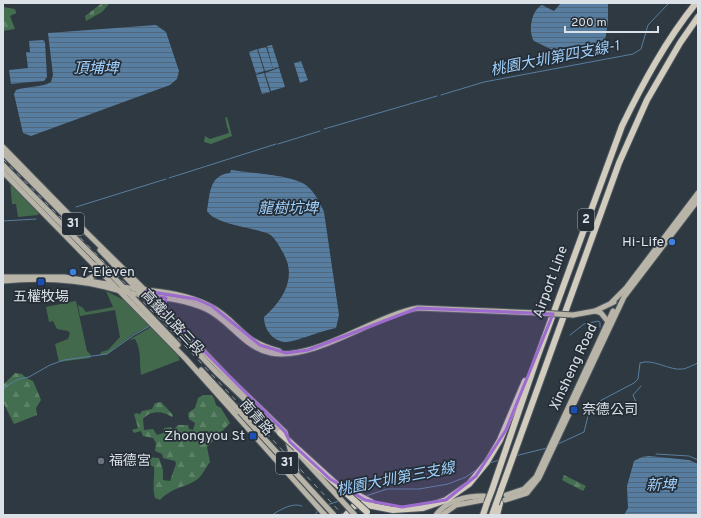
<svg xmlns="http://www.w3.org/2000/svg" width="701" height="518" viewBox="0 0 701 518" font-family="Overpass,'Noto Sans TC',sans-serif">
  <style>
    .green { fill: #43694d }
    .forest { fill: url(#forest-firs) }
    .cemetery { fill: url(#cemetery-stones) }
    .water { fill: url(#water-rules) }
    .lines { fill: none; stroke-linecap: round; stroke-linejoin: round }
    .stream { stroke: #577ea1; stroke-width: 1 }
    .major-casing { stroke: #4e575f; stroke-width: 7 }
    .highway-casing { stroke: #4e575f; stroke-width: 8 }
    .major { stroke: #b8b4a8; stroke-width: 5 }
    .highway { stroke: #d1ccbd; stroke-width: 6 }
    .rail { stroke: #939ba1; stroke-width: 1; stroke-dasharray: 5 5; stroke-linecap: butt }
    .major-bridge-casing { stroke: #4e575f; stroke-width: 7; stroke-linecap: butt }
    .highway-bridge-casing { stroke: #4e575f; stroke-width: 8; stroke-linecap: butt }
    .major-bridge { stroke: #b8b4a8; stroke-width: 5 }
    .highway-bridge { stroke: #d1ccbd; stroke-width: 6 }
    .marked { fill: #9d6bcd; fill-opacity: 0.2; stroke: #9d6bcd; stroke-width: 3; stroke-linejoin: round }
    .shop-dot { fill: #3f7fe0; stroke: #252e37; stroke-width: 1.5 }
    .transit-dot { fill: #1a4fb4; stroke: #252e37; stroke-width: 1.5 }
    .worship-dot { fill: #6b7280; stroke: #252e37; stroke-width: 1.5 }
    .labels { text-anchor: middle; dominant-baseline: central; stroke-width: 3.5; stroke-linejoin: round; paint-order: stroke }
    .shield { fill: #252e37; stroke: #a4abb2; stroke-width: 1 }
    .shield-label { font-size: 13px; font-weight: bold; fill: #dbe1e6 }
    .poi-label { font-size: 14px; fill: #dbe1e6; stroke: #252e37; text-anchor: start }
    .street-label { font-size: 14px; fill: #dbe1e6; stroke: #252e37 }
    .water-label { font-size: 15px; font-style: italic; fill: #9fcffb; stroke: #252e37 }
  </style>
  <defs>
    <pattern id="forest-firs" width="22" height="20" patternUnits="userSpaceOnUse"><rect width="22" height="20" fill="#436e4f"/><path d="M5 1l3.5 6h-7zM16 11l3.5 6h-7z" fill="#5e8268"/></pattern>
    <pattern id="cemetery-stones" width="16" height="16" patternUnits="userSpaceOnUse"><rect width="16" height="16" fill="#43694d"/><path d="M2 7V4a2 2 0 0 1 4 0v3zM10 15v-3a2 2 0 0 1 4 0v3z" fill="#5e7e67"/></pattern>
    <pattern id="water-rules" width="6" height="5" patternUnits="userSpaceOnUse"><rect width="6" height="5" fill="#577ea1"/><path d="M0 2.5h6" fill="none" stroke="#4f677c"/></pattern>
  </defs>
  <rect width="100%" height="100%" fill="#2f3941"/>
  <!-- green -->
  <g class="green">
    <path d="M 10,180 L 39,211 L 38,215 L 18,217 L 16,204 L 12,204 Z"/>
    <path d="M 106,291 L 124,300 L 150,326 L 134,334 L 107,354 L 100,355 L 101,352 L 108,350 L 120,337 L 115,310 L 80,316 L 78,305 L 83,308 L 86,312 L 113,307 Z"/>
    <path d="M 76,301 L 87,351 L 91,355 L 90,358 L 59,362 L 55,344 L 68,339 L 70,333 L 68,331 L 57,329 L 53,321 L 49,322 L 46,307 Z"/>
    <path d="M 151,327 L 180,356 L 178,357 L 180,360 L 141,375 C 139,362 142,351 135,339 L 129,340 Z"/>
  </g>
  <!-- forest -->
  <g class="forest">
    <path d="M 3,7 L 15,9 L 16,13 L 10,16 L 15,29 L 3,31 Z"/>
    <path d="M 227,117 L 232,136 L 211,144 L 204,142 L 205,136 L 210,139 L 229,133 L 225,118 Z"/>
    <path d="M 15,373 L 22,374 L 26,378 L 33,381 L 41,400 L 36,408 L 37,415 L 14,424 L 3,402 L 3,385 Z"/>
    <path d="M 203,395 L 211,395 L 214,398 L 216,405 L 221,408 L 230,423 L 207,447 L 210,462 C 206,467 203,474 199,478 C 187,488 173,486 160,500 L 155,498 C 152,488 155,477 154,467 C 145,461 136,466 129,461 C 135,454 150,458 159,458 L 163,470 L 163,480 L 170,481 L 176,464 L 175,461 L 163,458 L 162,454 L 155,451 L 156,443 L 153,438 L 143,436 L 141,431 L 134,433 L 132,430 L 138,428 L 134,414 L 138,413 L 139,415 L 142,411 L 152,409 L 155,403 L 161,402 L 173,415 L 172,417 C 163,411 151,410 143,419 L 144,430 L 153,429 L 157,435 L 163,433 L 164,428 L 171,427 L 173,430 L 178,425 L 188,425 L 189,429 L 193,430 L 195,423 L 189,419 L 188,413 L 195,408 L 198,398 Z"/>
    <path d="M 564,475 L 586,486 L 583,491 L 562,480 Z"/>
  </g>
  <!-- cemetery -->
  <path class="cemetery" d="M 102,3 L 110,3 L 102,12 L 86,21 L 85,16 Z"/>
  <!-- water -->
  <g class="water">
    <path d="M 561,3 L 608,3 L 608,23 L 603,52 L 564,50 L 563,55 L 534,41 C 528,32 531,10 542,5 L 554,11 Z"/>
    <path d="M 156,25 L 166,32 L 179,71 L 177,79 L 170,85 L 31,136 L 23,133 L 14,94 L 16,90 C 27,86 41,88 51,82 L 53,75 L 48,33 Z"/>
    <path d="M 43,40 L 45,42 L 47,77 L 44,81 L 30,82 L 29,75 L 30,82 L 11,84 L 9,70 L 28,68 L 26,52 L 30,52 L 29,41 Z"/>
    <path d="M 272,45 L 279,67 L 273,69 L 267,46 Z"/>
    <path d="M 266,47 L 273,69 L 265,71 L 258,49 Z"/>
    <path d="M 257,49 L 264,71 L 256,74 L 249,52 Z"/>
    <path d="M 301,61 L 308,80 L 300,83 L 294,63 Z"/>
    <path d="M 279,68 L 285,87 L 271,91 L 265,73 Z"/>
    <path d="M 264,73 L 270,92 L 262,94 L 256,75 Z"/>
    <path d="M 231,170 C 249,173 294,175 307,186 C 315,193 320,202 324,212 L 339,315 L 336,328 C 323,330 293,343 284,342 C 272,340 264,329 264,317 C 284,299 298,276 282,251 C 279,245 274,237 269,234 C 253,227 216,225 207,211 C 210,194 209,175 230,173 Z"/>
    <path d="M 649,456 L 689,460 L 698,464 L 698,515 L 624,515 L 628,508 L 627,486 L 634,461 L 642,457 Z"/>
  </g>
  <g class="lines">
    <!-- stream -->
    <g class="stream">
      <path d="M 441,95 L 484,82 L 633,54 L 641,49 L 648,25 L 669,3"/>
      <path d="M 324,129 L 437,96"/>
      <path d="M 278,144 L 320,131"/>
      <path d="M 169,178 L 276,144"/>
      <path d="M 76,207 L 166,179"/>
      <path d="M 3,221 L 36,219"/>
      <path d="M 570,335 L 584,324 L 598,321 L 600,322 L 600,327"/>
      <path d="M 3,390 L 8,385 L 19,379 L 29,377 L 50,365 L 64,360 L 107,354 L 134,335 L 150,326"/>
      <path d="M 636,402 L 633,395 L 641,386"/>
      <path d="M 558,444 L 584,432 L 588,416 L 596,403 L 634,383 L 638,379 L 640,363 C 653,358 669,371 683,369 C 688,368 693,365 698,363"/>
      <path d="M 656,454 L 689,456 L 698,460"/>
      <path d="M 515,456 L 547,448"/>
      <path d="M 490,463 L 499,460"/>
      <path d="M 366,496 L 387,489 L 419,489 L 448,484 L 466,477 L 480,467"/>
      <path d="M 327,505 L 339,501"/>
      <path d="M 272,515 C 280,510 292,502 302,506"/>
      <path d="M 315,515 L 318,510"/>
    </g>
    <defs>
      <g id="major">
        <path d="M 3,147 L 88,234 L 151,296 L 227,376 L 285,432 L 298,476"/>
        <path d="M 3,153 L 81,232"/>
        <path d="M 3,165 L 104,267 L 178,345"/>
        <path d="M 3,172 L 186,359 L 325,515"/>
        <path d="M 100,250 L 217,373 L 280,433"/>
        <path d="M 3,277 L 64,277 L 113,285"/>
        <path d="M 87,280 L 95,275 L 95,265"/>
        <path d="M 3,281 C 36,278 73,279 106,287 C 114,289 121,292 129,293 C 155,297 182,298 206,309 C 230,320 244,348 271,353 C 315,361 373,316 418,308 L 540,313"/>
        <path d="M 122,287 C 152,291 183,292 210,306 C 225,313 236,327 248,337 C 257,344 268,348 279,351"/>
        <path d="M 612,302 L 626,288 L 698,193"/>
        <path d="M 595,311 L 601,313 L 609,323"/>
        <path d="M 573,315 L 595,311 L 614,302"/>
        <path d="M 201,370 L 240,412"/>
        <path d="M 506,495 L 524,489 L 536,477 L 613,311"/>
        <path d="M 505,500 L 527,493 L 539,478 L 624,297 L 698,200"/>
        <path d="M 436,515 C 447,500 466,496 484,496"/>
        <path d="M 442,515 L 456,505 L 483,500"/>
      </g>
      <g id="highway">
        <path d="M 344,488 L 371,502"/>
        <path d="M 492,490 L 537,358 L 622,126 C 643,83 666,40 696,3"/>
        <path d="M 501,490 L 619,163 L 647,100 L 680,43 L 698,17"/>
        <path d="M 346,515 L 354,506 L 362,504 L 393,510 L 423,508 L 446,500 L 469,484 L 487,462 L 500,440 L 525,381"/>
        <path d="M 483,515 L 487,503"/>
        <path d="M 492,515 L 496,504"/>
        <path d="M 497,515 L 500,503"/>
      </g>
    </defs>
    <!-- major casing -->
    <use href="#major" class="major-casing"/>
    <!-- highway casing -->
    <use href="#highway" class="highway-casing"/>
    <!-- major -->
    <use href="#major" class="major"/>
    <!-- highway -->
    <use href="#highway" class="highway"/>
    <!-- rail -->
    <path class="rail" d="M 3,159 L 159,318 L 343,515"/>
    <defs>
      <g id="major-bridge">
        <path d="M 540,313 L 573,315"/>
        <path d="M 240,412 L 334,515"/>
        <path d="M 296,451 L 355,515"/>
      </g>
      <g id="highway-bridge">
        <path d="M 280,433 L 367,512"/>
        <path d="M 487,503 L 492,490"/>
        <path d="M 496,504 L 501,490"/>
      </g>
    </defs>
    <!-- major-bridge casing -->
    <use href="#major-bridge" class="major-bridge-casing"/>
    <!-- highway-bridge casing -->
    <use href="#highway-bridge" class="highway-bridge-casing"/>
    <!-- major-bridge -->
    <use href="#major-bridge" class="major-bridge"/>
    <!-- highway-bridge -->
    <use href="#highway-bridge" class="highway-bridge"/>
  </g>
  <!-- marked area -->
  <path class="marked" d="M 146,291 L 196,299 L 212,306 L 260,345 L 286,353 L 308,350 L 418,308 L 553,314 L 506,430 L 476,476 L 446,500 L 402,507 L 365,500 L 330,479 L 290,442 L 285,432 L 164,311 L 166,298 L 151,296 Z"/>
  <!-- markers -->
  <g class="shop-dot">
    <circle cx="672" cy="242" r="4"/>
    <circle cx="73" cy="272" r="4"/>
  </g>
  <g class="transit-dot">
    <rect x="37" y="278" width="8" height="8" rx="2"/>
    <rect x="570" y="406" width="8" height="8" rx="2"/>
    <rect x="249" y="432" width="8" height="8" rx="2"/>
  </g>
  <circle class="worship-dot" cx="101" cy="461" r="4"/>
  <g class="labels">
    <!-- shield labels -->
    <g class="shield">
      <rect x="578" y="209" width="16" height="22" rx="3"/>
      <rect x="62" y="213" width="22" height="22" rx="3"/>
      <rect x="276" y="452" width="22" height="22" rx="3"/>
    </g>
    <g class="shield-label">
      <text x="586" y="220">2</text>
      <text x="73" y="224">31</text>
      <text x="287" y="463">31</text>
    </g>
    <!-- poi labels -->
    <g class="poi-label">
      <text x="664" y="242" text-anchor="end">Hi-Life</text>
      <text x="81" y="272">7-Eleven</text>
      <text x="41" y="297" text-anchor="middle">五權牧場</text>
      <text x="582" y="410">奈德公司</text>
      <text x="245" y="436" text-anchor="end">Zhongyou St</text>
      <text x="109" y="461">福德宮</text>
    </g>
    <!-- street labels -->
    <g class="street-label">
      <text transform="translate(551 282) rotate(-70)">Airport Line</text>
      <text transform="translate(172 323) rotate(47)">高鐵北路三段</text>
      <text transform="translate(574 367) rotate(-65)">Xinsheng Road</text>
      <text transform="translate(256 418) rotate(49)">南青路</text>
    </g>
    <!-- water labels -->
    <g class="water-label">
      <text transform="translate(555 59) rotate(-11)">桃園大圳第四支線-1</text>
      <text x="96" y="69">頂埔埤</text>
      <text x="288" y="209">龍樹坑埤</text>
      <text transform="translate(396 480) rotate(-11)">桃園大圳第三支線</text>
      <text x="661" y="486">新埤</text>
    </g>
  </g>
  <!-- border -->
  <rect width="701" height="518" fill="none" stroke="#dbe1e6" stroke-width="8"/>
  <!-- scale -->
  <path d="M565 26v6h93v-6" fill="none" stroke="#dbe1e6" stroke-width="2"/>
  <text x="571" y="26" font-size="12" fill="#dbe1e6" stroke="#252e37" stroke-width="3" paint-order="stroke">200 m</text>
</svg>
